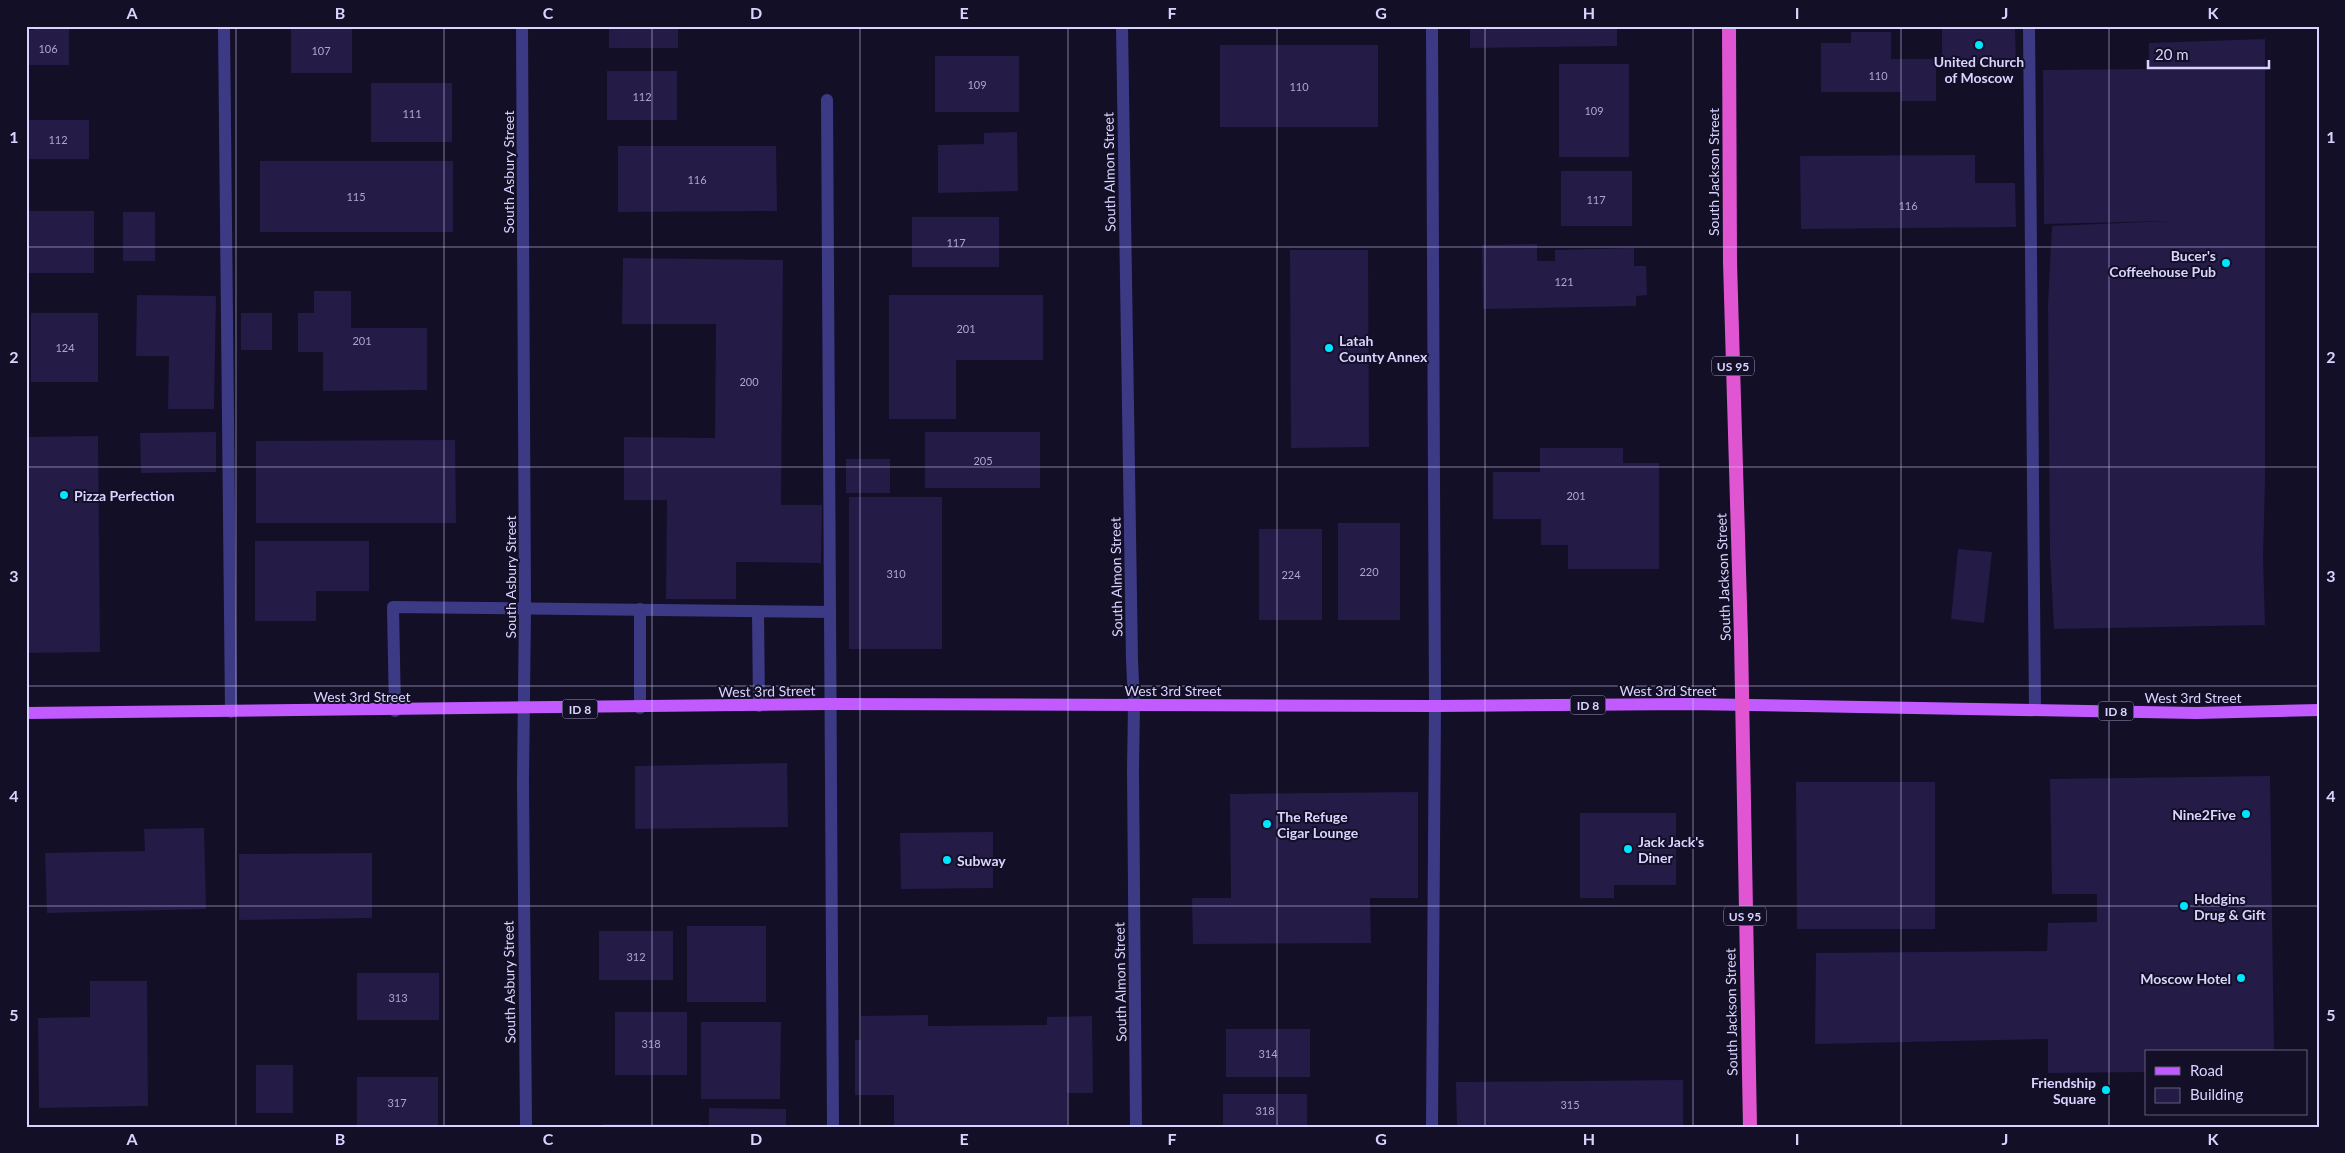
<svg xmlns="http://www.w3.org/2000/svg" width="2345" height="1153" viewBox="0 0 2345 1153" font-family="Lato,sans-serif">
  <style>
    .building { fill: #241b47 }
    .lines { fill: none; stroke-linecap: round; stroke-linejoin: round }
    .service { stroke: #3d3a85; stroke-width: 12 }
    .minor { stroke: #3d3a85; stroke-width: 12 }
    .primary { stroke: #c25bff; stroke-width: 12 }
    .trunk { stroke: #e055d1; stroke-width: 14 }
    .grid { fill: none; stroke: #d9d4ff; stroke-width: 1; stroke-opacity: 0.55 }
    .poi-dot { fill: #00e5ff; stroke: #130f26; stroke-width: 2 }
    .labels { text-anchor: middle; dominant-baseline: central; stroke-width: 4; stroke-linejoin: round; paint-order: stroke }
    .number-label { font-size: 11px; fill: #aca6d1 }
    .shield { fill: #130f26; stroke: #9e99be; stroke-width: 1 }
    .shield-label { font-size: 12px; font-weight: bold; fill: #d9d4ff }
    .poi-label { font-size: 14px; font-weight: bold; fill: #d9d4ff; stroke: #130f26; text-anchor: start }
    .street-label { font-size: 14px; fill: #d9d4ff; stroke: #130f26 }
    .neatline { fill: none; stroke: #d9d4ff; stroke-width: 2 }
    .grid-label { font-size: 16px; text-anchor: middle; font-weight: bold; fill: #d9d4ff }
  </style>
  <rect width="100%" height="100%" fill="#130f26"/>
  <!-- building -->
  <g class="building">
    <path d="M 34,26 L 69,26 L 69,65 L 26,65 L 26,30 L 34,30 Z"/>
    <rect x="291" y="26" width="61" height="47"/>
    <rect x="609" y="26" width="69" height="22"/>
    <path d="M 1470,26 L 1617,26 L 1617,46 L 1470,48 Z"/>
    <path d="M 1942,26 L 2015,26 L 2016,63 L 1942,64 Z"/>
    <path d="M 1851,32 L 1891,32 L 1891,59 L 1936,59 L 1936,101 L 1901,101 L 1901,92 L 1821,92 L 1821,43 L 1851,43 Z"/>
    <path d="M 2265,39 L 2265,482 L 2263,558 L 2265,625 L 2054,629 L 2050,554 L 2048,304 L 2052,226 L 2169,221 L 2044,224 L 2043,70 L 2149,69 L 2149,43 Z"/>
    <rect x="1220" y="45" width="158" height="82"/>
    <rect x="935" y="56" width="84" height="56"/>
    <rect x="1559" y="64" width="70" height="93"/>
    <rect x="607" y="71" width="70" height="49"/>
    <rect x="371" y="83" width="81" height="59"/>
    <rect x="26" y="120" width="63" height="39"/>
    <path d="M 1017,132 L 1018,191 L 938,193 L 938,145 L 984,144 L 984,133 Z"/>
    <path d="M 618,146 L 776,146 L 777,211 L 618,212 Z"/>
    <path d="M 1975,155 L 1975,183 L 2015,183 L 2016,227 L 1801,229 L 1800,156 Z"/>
    <rect x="260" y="161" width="193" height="71"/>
    <rect x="1561" y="171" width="71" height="55"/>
    <rect x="26" y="211" width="68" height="62"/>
    <rect x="123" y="212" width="32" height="49"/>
    <rect x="912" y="217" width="87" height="50"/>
    <path d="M 1537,244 L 1537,261 L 1555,261 L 1555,250 L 1634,248 L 1634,266 L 1646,266 L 1647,295 L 1636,296 L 1636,306 L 1483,309 L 1482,245 Z"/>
    <path d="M 1290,250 L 1368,250 L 1369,447 L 1291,448 Z"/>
    <path d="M 623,258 L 783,260 L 781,505 L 822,505 L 821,563 L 736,562 L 736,599 L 666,599 L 667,500 L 624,500 L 624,437 L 715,438 L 716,324 L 622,324 Z"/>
    <path d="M 314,291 L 351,291 L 351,328 L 427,328 L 427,390 L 323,391 L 323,352 L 298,352 L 298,313 L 314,313 Z"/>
    <path d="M 137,295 L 216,296 L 214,409 L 168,409 L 169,356 L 136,356 Z"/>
    <path d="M 889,295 L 1043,295 L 1043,360 L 956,360 L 956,419 L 889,419 Z"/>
    <rect x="31" y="313" width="67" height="69"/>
    <rect x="241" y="313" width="31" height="37"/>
    <path d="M 216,432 L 216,472 L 141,473 L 140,433 Z"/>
    <rect x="925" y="432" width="115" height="56"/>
    <path d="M 98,436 L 100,652 L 26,653 L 26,437 Z"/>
    <path d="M 455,440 L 456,523 L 256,523 L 256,441 Z"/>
    <path d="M 1540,448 L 1623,448 L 1623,463 L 1659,463 L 1659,569 L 1568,569 L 1568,545 L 1541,545 L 1541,519 L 1493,519 L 1493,472 L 1540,472 Z"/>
    <rect x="846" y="459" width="44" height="34"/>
    <rect x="849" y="497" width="93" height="152"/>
    <rect x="1338" y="523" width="62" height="97"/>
    <rect x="1259" y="529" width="63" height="91"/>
    <path d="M 255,541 L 369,541 L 369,591 L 316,591 L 316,621 L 255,621 Z"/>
    <path d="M 1958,549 L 1992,552 L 1984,623 L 1951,619 Z"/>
    <path d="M 787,763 L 788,827 L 635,829 L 635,766 Z"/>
    <path d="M 2270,776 L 2274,1052 L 2146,1052 L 2146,1072 L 2048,1073 L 2048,1039 L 1815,1044 L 1816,953 L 2047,951 L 2048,923 L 2097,922 L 2097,894 L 2052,894 L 2050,779 Z"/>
    <path d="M 1796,782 L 1935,782 L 1935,929 L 1797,929 Z"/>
    <path d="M 1418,792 L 1418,898 L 1370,898 L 1371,943 L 1193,944 L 1192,898 L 1231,898 L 1230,794 Z"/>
    <path d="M 1580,813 L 1676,813 L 1676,885 L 1614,885 L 1614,898 L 1580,898 Z"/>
    <path d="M 204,828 L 206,909 L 47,913 L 45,853 L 145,851 L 144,829 Z"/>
    <path d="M 993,832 L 993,888 L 901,889 L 900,833 Z"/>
    <path d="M 372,853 L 372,918 L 239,920 L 239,854 Z"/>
    <rect x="687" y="926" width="79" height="76"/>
    <rect x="599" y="931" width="74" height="49"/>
    <rect x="357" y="973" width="82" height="47"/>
    <path d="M 90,981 L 147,981 L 148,1106 L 39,1108 L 38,1018 L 90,1017 Z"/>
    <rect x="615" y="1012" width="72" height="63"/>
    <path d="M 928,1015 L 928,1026 L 1047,1025 L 1047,1017 L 1092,1016 L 1093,1093 L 1067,1093 L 1067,1127 L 894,1127 L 894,1095 L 855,1095 L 855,1040 L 861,1040 L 861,1016 Z"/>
    <path d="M 701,1022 L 781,1022 L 780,1099 L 701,1099 Z"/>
    <rect x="1226" y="1029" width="84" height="48"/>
    <rect x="256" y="1065" width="37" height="48"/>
    <rect x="357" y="1077" width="81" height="50"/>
    <path d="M 1683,1080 L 1683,1127 L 1457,1127 L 1456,1082 Z"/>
    <rect x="1223" y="1094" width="84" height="33"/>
    <path d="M 709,1108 L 786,1109 L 786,1127 L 709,1127 Z"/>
    <rect x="603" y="1124" width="98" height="3"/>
  </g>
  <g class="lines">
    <!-- service -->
    <g class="service">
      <path d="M 224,26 L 231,712"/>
      <path d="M 2029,26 L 2035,710"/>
      <path d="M 827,100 L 833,1127"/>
      <path d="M 640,609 L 640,708"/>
      <path d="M 758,611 L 759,706"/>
      <path d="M 395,711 L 393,607 L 829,612"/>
      <path d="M 1432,1127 L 1435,706 L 1432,26"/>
    </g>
    <!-- minor -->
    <g class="minor">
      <path d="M 522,26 L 525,608 L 523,782 L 526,1127"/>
      <path d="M 1122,26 L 1132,660 L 1134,704 L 1133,770 L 1136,1127"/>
    </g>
    <!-- primary -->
    <path class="primary" d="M 26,713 L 830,704 L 1435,706 L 1689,704 L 2196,713 L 2319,710"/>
    <!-- trunk -->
    <path class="trunk" d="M 1729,26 L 1730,262 L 1741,639 L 1750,1127"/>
  </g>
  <!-- grid -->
  <path class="grid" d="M 236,26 L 236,1127M 444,26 L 444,1127M 652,26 L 652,1127M 860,26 L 860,1127M 1068,26 L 1068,1127M 1277,26 L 1277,1127M 1485,26 L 1485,1127M 1693,26 L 1693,1127M 1901,26 L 1901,1127M 2109,26 L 2109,1127M 26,247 L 2319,247M 26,467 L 2319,467M 26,686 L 2319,686M 26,906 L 2319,906"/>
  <!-- markers -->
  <g class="poi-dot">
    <circle cx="1979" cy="45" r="5"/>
    <circle cx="2226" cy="263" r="5"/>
    <circle cx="1329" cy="348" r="5"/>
    <circle cx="64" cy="495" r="5"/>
    <circle cx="2246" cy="814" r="5"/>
    <circle cx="1267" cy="824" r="5"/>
    <circle cx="1628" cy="849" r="5"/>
    <circle cx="947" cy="860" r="5"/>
    <circle cx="2184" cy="906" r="5"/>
    <circle cx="2241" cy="978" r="5"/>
    <circle cx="2106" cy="1090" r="5"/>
  </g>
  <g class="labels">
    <!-- number labels -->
    <g class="number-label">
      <text x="48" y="48">106</text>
      <text x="321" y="50">107</text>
      <text x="1878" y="75">110</text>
      <text x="977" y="84">109</text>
      <text x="1299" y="86">110</text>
      <text x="642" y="96">112</text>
      <text x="1594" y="110">109</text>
      <text x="412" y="113">111</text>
      <text x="58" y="139">112</text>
      <text x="697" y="179">116</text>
      <text x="356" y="196">115</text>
      <text x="1596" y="199">117</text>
      <text x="1908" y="205">116</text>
      <text x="956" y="242">117</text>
      <text x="1564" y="281">121</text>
      <text x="966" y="328">201</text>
      <text x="362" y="340">201</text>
      <text x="65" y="347">124</text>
      <text x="749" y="381">200</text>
      <text x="983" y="460">205</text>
      <text x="1576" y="495">201</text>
      <text x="1369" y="571">220</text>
      <text x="896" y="573">310</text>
      <text x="1291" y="574">224</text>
      <text x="636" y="956">312</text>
      <text x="398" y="997">313</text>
      <text x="651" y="1043">318</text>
      <text x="1268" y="1053">314</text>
      <text x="397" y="1102">317</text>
      <text x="1570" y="1104">315</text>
      <text x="1265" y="1110">318</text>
    </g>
    <!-- shield labels -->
    <g class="shield">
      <rect x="1712" y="356.5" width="42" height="19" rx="4"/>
      <rect x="1570.5" y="695.5" width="35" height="19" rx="4"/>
      <rect x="562.5" y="699.5" width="35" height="19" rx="4"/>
      <rect x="2098.5" y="701.5" width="35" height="19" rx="4"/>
      <rect x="1724" y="906.5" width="42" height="19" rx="4"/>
    </g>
    <g class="shield-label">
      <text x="1733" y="366">US 95</text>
      <text x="1588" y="705">ID 8</text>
      <text x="580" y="709">ID 8</text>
      <text x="2116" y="711">ID 8</text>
      <text x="1745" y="916">US 95</text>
    </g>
    <!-- poi labels -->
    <g class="poi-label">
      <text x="1979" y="61" text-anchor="middle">United Church<tspan x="1979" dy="16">of Moscow</tspan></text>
      <text x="2216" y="255" text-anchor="end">Bucer's<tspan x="2216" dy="16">Coffeehouse Pub</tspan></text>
      <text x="1339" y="340">Latah<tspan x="1339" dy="16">County Annex</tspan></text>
      <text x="74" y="495">Pizza Perfection</text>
      <text x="2236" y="814" text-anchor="end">Nine2Five</text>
      <text x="1277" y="816">The Refuge<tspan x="1277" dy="16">Cigar Lounge</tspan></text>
      <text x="1638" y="841">Jack Jack's<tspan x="1638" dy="16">Diner</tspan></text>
      <text x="957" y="860">Subway</text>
      <text x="2194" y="898">Hodgins<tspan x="2194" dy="16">Drug &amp; Gift</tspan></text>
      <text x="2231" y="978" text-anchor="end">Moscow Hotel</text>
      <text x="2096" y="1082" text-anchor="end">Friendship<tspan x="2096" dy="16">Square</tspan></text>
    </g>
    <!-- street labels -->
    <g class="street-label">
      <text transform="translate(508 172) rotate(-90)">South Asbury Street</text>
      <text transform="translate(1109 172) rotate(-91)">South Almon Street</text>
      <text transform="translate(1713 172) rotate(-90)">South Jackson Street</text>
      <text transform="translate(510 577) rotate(-90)">South Asbury Street</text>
      <text transform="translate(1116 577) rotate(-91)">South Almon Street</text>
      <text transform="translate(1723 577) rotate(-92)">South Jackson Street</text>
      <text x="1173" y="690">West 3rd Street</text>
      <text x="1668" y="690">West 3rd Street</text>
      <text transform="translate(767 691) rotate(-1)">West 3rd Street</text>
      <text x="362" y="696">West 3rd Street</text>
      <text x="2193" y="697">West 3rd Street</text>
      <text transform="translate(509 982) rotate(-91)">South Asbury Street</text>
      <text transform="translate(1120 982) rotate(-91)">South Almon Street</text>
      <text transform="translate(1731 1012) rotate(-91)">South Jackson Street</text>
    </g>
  </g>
  <!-- border -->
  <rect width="2345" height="1153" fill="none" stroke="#130f26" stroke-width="55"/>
  <!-- legend -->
  <rect x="2145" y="1050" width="162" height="65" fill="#130f26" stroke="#625e7d"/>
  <rect x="2155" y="1067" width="25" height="8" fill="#c25bff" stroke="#625e7d"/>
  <text x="2190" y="1076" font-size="15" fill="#d9d4ff">Road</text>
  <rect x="2155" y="1088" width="25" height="15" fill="#241b47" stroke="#625e7d"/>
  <text x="2190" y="1100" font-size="15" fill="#d9d4ff">Building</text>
  <!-- scale -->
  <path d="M2148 60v8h121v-8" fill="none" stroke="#d9d4ff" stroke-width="2.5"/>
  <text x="2155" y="60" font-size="15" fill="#d9d4ff" stroke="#130f26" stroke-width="4" paint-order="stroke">20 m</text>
  <rect x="28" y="28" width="2290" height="1098" class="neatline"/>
  <g class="grid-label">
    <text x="132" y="19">A</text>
    <text x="340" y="19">B</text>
    <text x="548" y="19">C</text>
    <text x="756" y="19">D</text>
    <text x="964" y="19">E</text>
    <text x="1172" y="19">F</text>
    <text x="1381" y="19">G</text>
    <text x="1589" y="19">H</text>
    <text x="1797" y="19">I</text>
    <text x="2005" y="19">J</text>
    <text x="2213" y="19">K</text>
    <text x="14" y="143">1</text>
    <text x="2331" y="143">1</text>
    <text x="14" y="363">2</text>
    <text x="2331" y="363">2</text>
    <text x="14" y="582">3</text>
    <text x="2331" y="582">3</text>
    <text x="14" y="802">4</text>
    <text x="2331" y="802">4</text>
    <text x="14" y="1021">5</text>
    <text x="2331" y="1021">5</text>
    <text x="132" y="1145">A</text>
    <text x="340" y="1145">B</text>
    <text x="548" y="1145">C</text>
    <text x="756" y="1145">D</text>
    <text x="964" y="1145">E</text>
    <text x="1172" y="1145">F</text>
    <text x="1381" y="1145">G</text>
    <text x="1589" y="1145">H</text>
    <text x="1797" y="1145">I</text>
    <text x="2005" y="1145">J</text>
    <text x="2213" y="1145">K</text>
  </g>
</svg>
